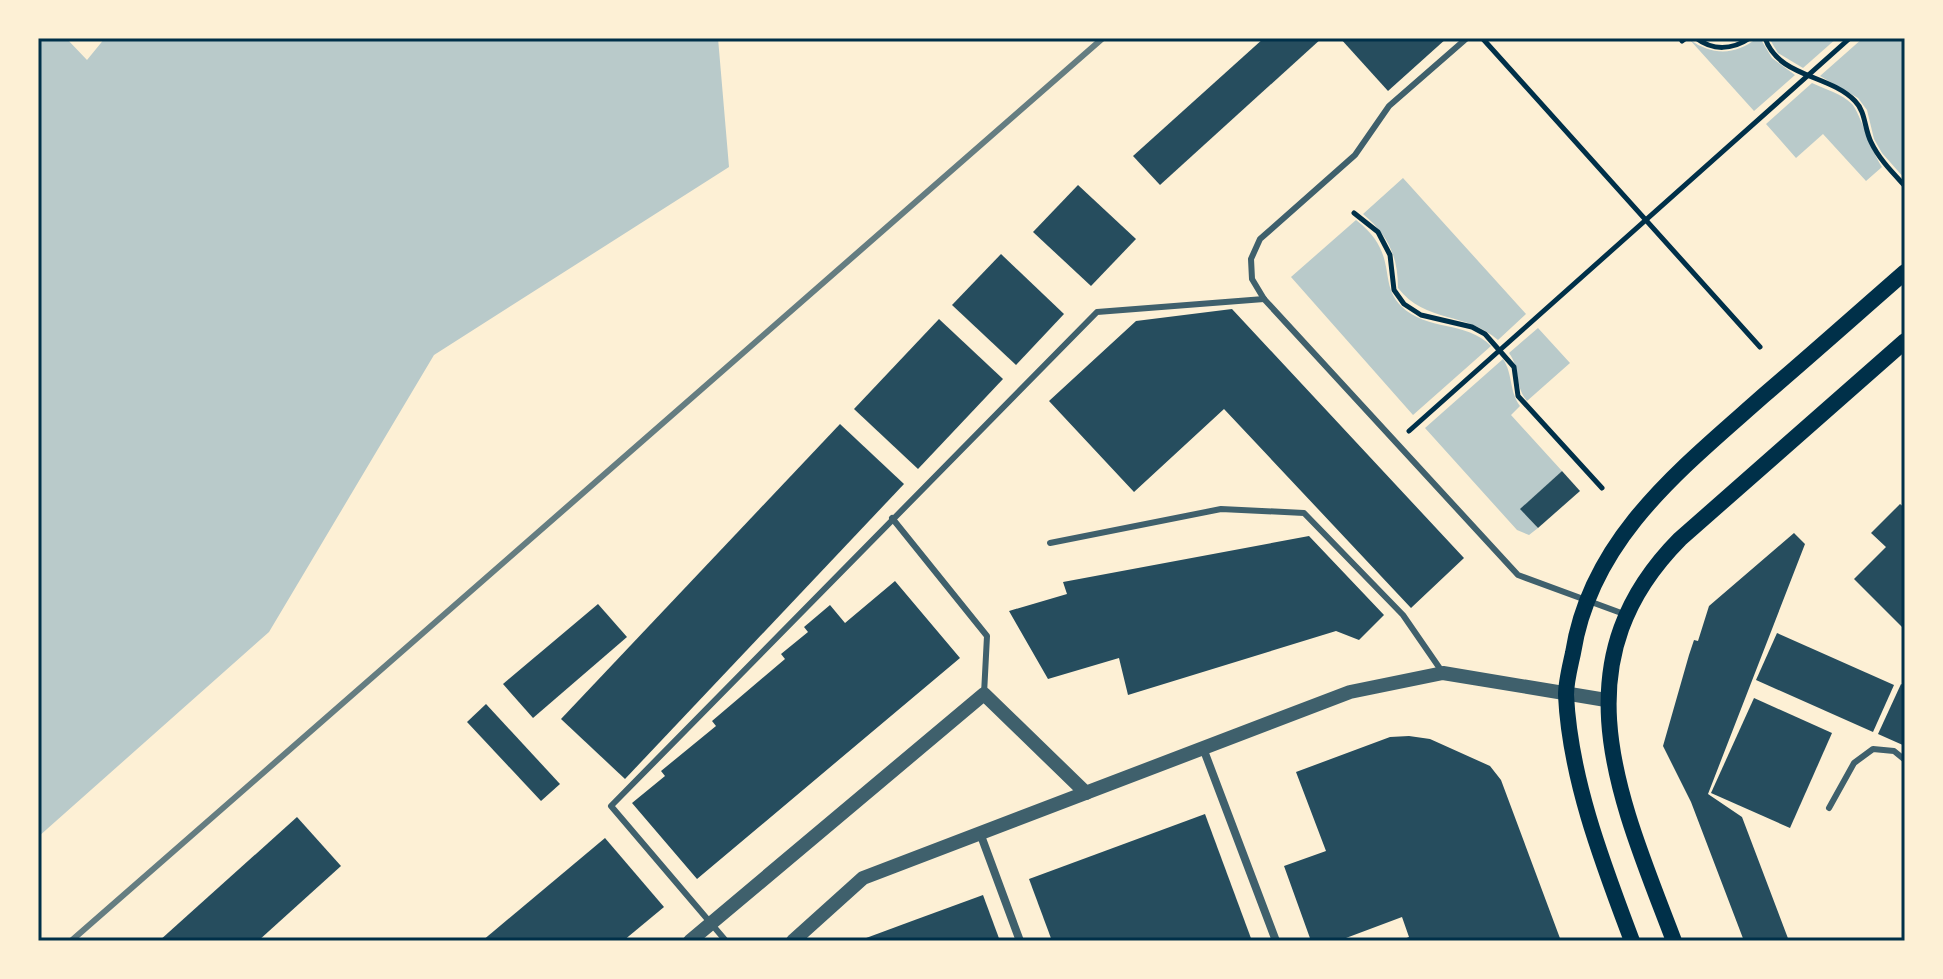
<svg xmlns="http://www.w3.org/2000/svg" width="1943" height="979" viewBox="0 0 1943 979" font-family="'Sofia Sans Condensed',sans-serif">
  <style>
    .green { fill: #b9caca }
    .building { fill: #264d5e }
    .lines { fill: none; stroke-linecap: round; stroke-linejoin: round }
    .path { stroke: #003049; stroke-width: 5 }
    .service { stroke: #3f606c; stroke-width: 6 }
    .minor { stroke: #3f606c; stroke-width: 8 }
    .tertiary { stroke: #3f606c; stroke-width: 14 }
    .secondary { stroke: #003049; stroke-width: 16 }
    .rail { stroke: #657d81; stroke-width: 6 }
    .neatline { fill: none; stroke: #003049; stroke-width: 3 }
  </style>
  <rect width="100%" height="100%" fill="#fdf0d5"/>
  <!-- green -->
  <g class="green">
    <path d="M 38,38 L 66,38 L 87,60 L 105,38 L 718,38 L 729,167 L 434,355 L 269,632 L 38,837 Z"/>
    <path d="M 1757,38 L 1760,38 L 1772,58 L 1795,75 L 1754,111 L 1690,40 C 1712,55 1735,56 1757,38 Z"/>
    <path d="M 1769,38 L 1837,38 L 1803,68 L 1778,53 Z"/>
    <path d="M 1863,38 L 1905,38 L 1905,179 L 1882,153 L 1874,139 L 1867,110 L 1858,98 L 1820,76 Z"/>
    <path d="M 1812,83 C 1825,89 1842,94 1852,104 C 1860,113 1871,151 1882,167 L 1866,181 L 1823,134 L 1796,158 L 1766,124 Z"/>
    <path d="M 1403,178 L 1526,314 L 1498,340 C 1467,312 1425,323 1398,288 C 1398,256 1388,235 1363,214 Z"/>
    <path d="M 1356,220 C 1400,254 1377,282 1401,306 C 1427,332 1466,320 1491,346 L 1413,415 L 1291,277 Z"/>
    <path d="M 1538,328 L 1570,363 L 1527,401 C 1514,385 1521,370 1509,353 Z"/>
    <path d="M 1503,359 C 1513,374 1509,391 1520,406 L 1511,415 L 1562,471 L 1521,509 L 1538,528 L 1529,535 L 1517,530 L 1425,428 Z"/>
  </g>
  <!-- building -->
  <g class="building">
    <path d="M 1264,38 L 1322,38 L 1160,185 L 1133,156 Z"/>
    <path d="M 1340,38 L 1447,38 L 1388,91 Z"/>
    <path d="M 1078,185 L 1136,239 L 1091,286 L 1033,232 Z"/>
    <path d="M 1001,254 L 1064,314 L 1016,365 L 952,305 Z"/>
    <path d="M 1232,309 L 1464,558 L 1411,608 L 1224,409 L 1134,492 L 1049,401 L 1136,321 Z"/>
    <path d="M 939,319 L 1003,379 L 918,469 L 854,409 Z"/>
    <path d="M 840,424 L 904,484 L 625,779 L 561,719 Z"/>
    <path d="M 1562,471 L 1580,491 L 1538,528 L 1520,509 Z"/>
    <path d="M 1900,504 L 1905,508 L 1905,630 L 1854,579 L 1886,547 L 1871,533 Z"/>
    <path d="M 1794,533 L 1805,544 L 1708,794 L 1742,817 L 1789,941 L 1744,941 L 1691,802 L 1663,746 L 1689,655 L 1694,640 L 1698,641 L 1709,606 Z"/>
    <path d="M 1309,536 L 1384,615 L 1359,640 L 1336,631 L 1128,695 L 1119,658 L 1048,679 L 1009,611 L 1067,594 L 1063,582 Z"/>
    <path d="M 895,581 L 960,658 L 697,879 L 632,803 L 665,776 L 661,771 L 716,726 L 712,721 L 785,659 L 781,654 L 808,632 L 804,627 L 830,605 L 845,623 Z"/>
    <path d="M 598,604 L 627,637 L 533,718 L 503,684 Z"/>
    <path d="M 1777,633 L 1894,685 L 1873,732 L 1756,680 Z"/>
    <path d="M 1901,684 L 1905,686 L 1905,746 L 1878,734 Z"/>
    <path d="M 1754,698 L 1832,733 L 1790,828 L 1711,793 Z"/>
    <path d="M 486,704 L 560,784 L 541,801 L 467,722 Z"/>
    <path d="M 1409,736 L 1430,739 L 1490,766 L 1501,780 L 1561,941 L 1399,941 L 1409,937 L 1402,917 L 1338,941 L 1311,941 L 1284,866 L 1326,851 L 1296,772 L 1390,737 Z"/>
    <path d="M 1205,814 L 1252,941 L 1052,941 L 1029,879 Z"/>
    <path d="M 297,817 L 341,866 L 258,941 L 159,941 Z"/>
    <path d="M 605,838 L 664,907 L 623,941 L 482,941 Z"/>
    <path d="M 983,895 L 1000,941 L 858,941 L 912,921 Z"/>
  </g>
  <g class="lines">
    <!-- path -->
    <g class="path">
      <path d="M 1696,38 C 1713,51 1732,50 1750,38"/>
      <path d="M 1765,38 C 1779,78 1829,74 1855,101 C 1866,112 1864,128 1871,142 C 1879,159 1892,172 1905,186"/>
      <path d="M 1483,39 L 1760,347"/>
      <path d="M 1682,41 L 1686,38"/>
      <path d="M 1354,213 L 1378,232 L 1390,255 L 1394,290 L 1404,304 L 1421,315 L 1472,327 L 1485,334 L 1514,367 L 1518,396 L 1602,488"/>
      <path d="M 1409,431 L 1850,38"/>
    </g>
    <!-- service -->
    <g class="service">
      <path d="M 1467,38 L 1389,106 L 1355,155 L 1260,239 L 1251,259 L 1252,279 L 1264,299 L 1518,575 L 1624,614"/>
      <path d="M 892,518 L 987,636 L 984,694"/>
      <path d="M 1050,543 L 1221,509 L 1304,513 L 1403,615 L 1443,673"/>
      <path d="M 1829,808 L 1854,763 L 1873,749 L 1894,751 L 1905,760"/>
      <path d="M 726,941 L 611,806 L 1097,312 L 1264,299"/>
    </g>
    <!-- minor -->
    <g class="minor">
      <path d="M 1203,748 L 1276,941"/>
      <path d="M 980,833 L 1020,941"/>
    </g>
    <!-- tertiary -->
    <g class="tertiary">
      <path d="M 690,941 L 984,694 L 1086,793"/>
      <path d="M 793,941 L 863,878 L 1350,692 L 1443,673 L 1606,700"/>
    </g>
    <!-- secondary -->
    <g class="secondary">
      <path d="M 1632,941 C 1603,864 1570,779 1566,695 C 1566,682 1570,667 1573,653 C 1591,538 1682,468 1763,396 C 1811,355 1858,313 1905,272"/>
      <path d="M 1674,941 C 1620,799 1556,664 1680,539 L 1905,341"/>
    </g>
    <!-- rail -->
    <path class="rail" d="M 71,941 L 1103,38"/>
  </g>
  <!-- border -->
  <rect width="1943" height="979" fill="none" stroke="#fdf0d5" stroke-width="80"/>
  <rect x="40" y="40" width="1863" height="899" class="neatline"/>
</svg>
